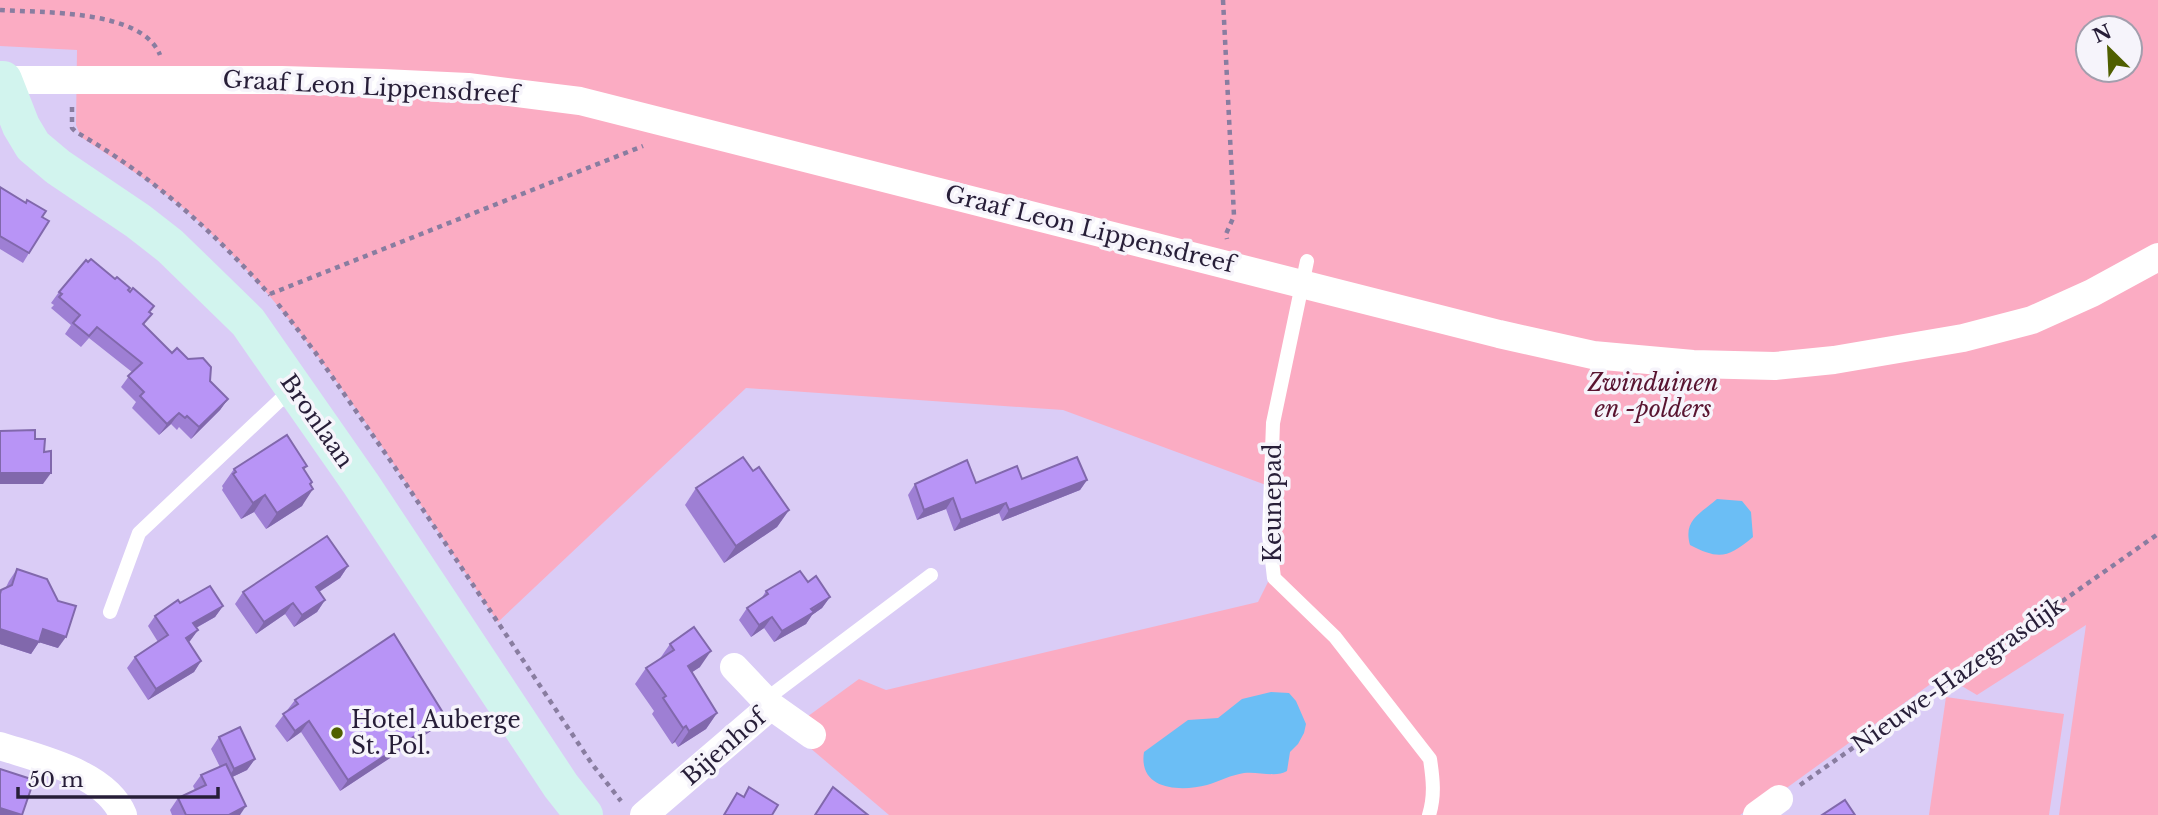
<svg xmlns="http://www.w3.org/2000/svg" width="2158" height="815" viewBox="0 0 2158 815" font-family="'Libre Baskerville',serif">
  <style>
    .green { fill: #fbacc3; fill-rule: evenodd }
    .water { fill: #6bbef5 }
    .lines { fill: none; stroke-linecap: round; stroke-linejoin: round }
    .path { stroke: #897da0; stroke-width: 4.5; stroke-dasharray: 5 5; stroke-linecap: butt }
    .lane { stroke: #fff; stroke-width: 14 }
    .street { stroke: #fff; stroke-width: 28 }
    .secondary { stroke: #d2f4ee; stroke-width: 38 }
    .wall { fill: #9e7fd4 }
    .shaded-wall { fill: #8168ac }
    .building { fill: #b894f6; stroke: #8168ac; stroke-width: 2 }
    .poi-dot { fill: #505f00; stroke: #f6f4fb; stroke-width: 2.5 }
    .labels { text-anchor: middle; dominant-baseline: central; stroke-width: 7; stroke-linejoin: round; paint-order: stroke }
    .street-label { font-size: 23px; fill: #271e38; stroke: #f6f4fb }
    .park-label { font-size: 23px; font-style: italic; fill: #591430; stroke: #f6f4fb }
    .poi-label { font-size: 23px; fill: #271e38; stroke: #f6f4fb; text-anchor: start }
  </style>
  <rect width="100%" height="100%" fill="#daccf6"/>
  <!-- green -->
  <g class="green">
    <path d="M 0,0 L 2158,0 L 2158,815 L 2059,815 L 2086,625 L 1977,695 L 1943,675 L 1781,792 L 1764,798 L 1740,815 L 889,815 L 789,730 L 859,679 L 886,690 L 1258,602 L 1269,580 L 1266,485 L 1063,410 L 746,388 L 498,622 C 406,486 318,332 197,220 C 162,188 120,163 81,137 L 76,125 L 77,50 L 0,46 ZM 2088,28 L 2130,28 L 2130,70 L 2088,70 Z"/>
    <path d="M 1946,697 L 2064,714 L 2049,815 L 1929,815 Z"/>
  </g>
  <!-- water -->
  <g class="water">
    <path d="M 1717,499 L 1742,501 L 1751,512 L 1753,537 C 1728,558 1719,560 1690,545 C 1683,520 1700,514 1717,499 Z"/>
    <path d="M 1271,692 L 1289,693 L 1296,701 L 1306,724 L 1304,733 L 1298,744 L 1290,752 L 1287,771 C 1276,778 1258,771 1244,773 C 1231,775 1220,781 1207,785 C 1180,792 1138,790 1144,752 L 1188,720 L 1218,718 L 1242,699 Z"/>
  </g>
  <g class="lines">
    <!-- path -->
    <g class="path">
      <path d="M 1223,0 L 1234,216 L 1226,234 L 1227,239"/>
      <path d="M 0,10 C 42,13 142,9 160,55"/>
      <path d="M 72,107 L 72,128 L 76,132 C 150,174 214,232 270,295"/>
      <path d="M 270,294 L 643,146"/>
      <path d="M 278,304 L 315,352 L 392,463 L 592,764 L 621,801"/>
      <path d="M 1800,785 L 2158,534"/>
    </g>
    <!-- lane -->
    <g class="lane">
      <path d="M 1307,261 L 1273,423 L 1269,535 L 1274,578 L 1335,637 L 1430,759 C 1433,779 1435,796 1429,815"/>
      <path d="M 110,612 L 139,533 L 279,401 L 296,392"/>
      <path d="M 765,700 L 931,575"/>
    </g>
    <!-- street -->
    <g class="street">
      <path d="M 3,80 L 282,80 L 383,83 L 468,87 L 580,101 L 1499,334 L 1593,355 L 1693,364 L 1775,366 L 1834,360 L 1963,338 L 2032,320 L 2092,293 L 2158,257"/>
      <path d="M 734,667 L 771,706 L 812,735"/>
      <path d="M 0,746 C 40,759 106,773 123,815"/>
      <path d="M 644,815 L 771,706"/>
      <path d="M 1757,815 L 1779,799"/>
    </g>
    <!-- secondary -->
    <path class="secondary" d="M 0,80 L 3,80 L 21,126 L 33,146 L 58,167 L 138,221 L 170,246 L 248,322 L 361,484 L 561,786 L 584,815"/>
  </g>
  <!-- wall -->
  <g class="wall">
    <path d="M 0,187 L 42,217 L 29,253 L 23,263 L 0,249 Z"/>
    <path d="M 128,290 L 149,312 L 144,325 L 172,353 L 210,381 L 228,399 L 220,410 L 191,439 L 179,427 L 177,430 L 171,424 L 159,435 L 132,408 L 136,402 L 121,387 L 132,372 L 89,338 L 81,347 L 65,334 L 71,325 L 51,308 L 54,305 L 51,303 L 59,292 Z"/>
    <path d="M 307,466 L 304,470 L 310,485 L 302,506 L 266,529 L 254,512 L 241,519 L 222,490 L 223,488 L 222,486 L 234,469 Z"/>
    <path d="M 753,471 L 789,510 L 777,527 L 724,563 L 685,505 L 696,488 Z"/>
    <path d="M 1022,479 L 1087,480 L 1080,490 L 1002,521 L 999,513 L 954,531 L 946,509 L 917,520 L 908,495 L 915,484 L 976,483 Z"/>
    <path d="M 348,566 L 340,578 L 319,592 L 325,600 L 317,612 L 294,627 L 285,614 L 256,634 L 235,604 L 243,592 Z"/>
    <path d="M 17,569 L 58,648 L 39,642 L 31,654 L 0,644 L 0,592 L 6,587 L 9,581 Z"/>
    <path d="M 808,582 L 830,597 L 822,608 L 812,615 L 806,624 L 774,642 L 764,628 L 751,637 L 739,620 L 747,608 L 761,599 L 766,591 Z"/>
    <path d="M 180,603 L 223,606 L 215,617 L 196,628 L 198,630 L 189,642 L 201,661 L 194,672 L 148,700 L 127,668 L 135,657 L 158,642 L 148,626 L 155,616 Z"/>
    <path d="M 670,644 L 700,667 L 692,672 L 717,713 L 706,729 L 678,747 L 675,742 L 672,744 L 652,714 L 654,711 L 635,684 L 646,668 L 659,660 Z"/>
    <path d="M 295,700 L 445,716 L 437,727 L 340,791 L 301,732 L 287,742 L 275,726 Z"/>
    <path d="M 219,737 L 255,759 L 247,770 L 232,777 L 240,815 L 172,815 L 170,810 L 178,798 L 195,790 L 193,786 L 201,775 L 220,767 L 211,749 Z"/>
  </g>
  <!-- shaded-wall -->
  <g class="shaded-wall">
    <path d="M 228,399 L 220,410 L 191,439 L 199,427 Z"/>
    <path d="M 179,413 L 171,424 L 159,435 L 167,424 Z"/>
    <path d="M 0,473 L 51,473 L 43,484 L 0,484 Z"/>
    <path d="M 1087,480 L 1080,490 L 1002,521 L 1009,510 Z"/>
    <path d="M 312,482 L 302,497 L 313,489 L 302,506 L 266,529 L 277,513 Z"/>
    <path d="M 265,495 L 254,512 L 241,519 L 253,503 Z"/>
    <path d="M 953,498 L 946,509 L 917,520 L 924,510 Z"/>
    <path d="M 1006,503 L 999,513 L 954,531 L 961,520 Z"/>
    <path d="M 789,510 L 777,527 L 724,563 L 736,546 Z"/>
    <path d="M 348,566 L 340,578 L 308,599 L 316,587 Z"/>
    <path d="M 830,597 L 822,608 L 812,615 L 806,624 L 774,642 L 782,631 Z"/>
    <path d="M 325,600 L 317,612 L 294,627 L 302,615 Z"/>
    <path d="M 293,603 L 285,614 L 256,634 L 264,622 Z"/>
    <path d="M 223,606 L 215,617 L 185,634 L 193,623 Z"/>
    <path d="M 772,617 L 764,628 L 751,637 L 759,625 Z"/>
    <path d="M 0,629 L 39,642 L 31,654 L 0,644 Z"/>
    <path d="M 43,629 L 66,637 L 58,648 L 35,641 Z"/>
    <path d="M 198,630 L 190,641 L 179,649 L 186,638 Z"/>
    <path d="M 711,651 L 700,667 L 677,682 L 688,666 Z"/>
    <path d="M 201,661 L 194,672 L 148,700 L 156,689 Z"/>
    <path d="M 717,713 L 706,729 L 678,747 L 689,731 Z"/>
    <path d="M 445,716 L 437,727 L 340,791 L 348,780 Z"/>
    <path d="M 309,721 L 301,732 L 287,742 L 295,731 Z"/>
    <path d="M 686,726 L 675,742 L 672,744 L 683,728 Z"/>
    <path d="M 255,759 L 247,770 L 226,780 L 234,769 Z"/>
    <path d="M 246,806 L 240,815 L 229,815 Z"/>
    <path d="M 0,808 L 21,815 L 0,815 Z"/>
  </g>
  <!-- building -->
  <g class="building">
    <path d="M 0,187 L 26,203 L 27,200 L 46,211 L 42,217 L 49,221 L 29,253 L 0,236 Z"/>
    <path d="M 91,259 L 115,279 L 117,277 L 130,288 L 128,290 L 130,292 L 133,288 L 154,306 L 149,312 L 152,314 L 143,324 L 172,353 L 177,348 L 188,359 L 203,358 L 211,367 L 210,381 L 228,399 L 199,427 L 187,416 L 185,418 L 179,413 L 167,424 L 140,396 L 144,392 L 128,376 L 142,363 L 97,327 L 89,336 L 73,323 L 80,315 L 59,297 L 62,294 L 59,292 L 86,260 L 88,262 Z"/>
    <path d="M 35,430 L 35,439 L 45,439 L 44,452 L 51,451 L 51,473 L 0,473 L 0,431 Z"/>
    <path d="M 287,435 L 307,466 L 303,468 L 312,482 L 310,484 L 313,489 L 277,513 L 265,495 L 253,503 L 233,474 L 236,472 L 234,469 Z"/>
    <path d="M 743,457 L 753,471 L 759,467 L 789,510 L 736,546 L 696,488 Z"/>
    <path d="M 1077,457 L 1087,480 L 1009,510 L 1006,503 L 961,520 L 953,498 L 924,510 L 915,484 L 967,460 L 976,483 L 1017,466 L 1022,479 Z"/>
    <path d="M 327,536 L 348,566 L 316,587 L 325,600 L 302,615 L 293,603 L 264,622 L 243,592 Z"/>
    <path d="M 17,569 L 47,579 L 58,601 L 76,606 L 66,637 L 43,629 L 39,642 L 0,629 L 0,594 L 1,590 L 12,585 Z"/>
    <path d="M 800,571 L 808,582 L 816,576 L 830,597 L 811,609 L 814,612 L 782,631 L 772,617 L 759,625 L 747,608 L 768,594 L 766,591 Z"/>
    <path d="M 210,586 L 223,606 L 193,623 L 198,630 L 186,638 L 201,661 L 156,689 L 135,657 L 168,635 L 155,616 L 178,600 L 180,603 Z"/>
    <path d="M 694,627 L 711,651 L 688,666 L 717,713 L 689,731 L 686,726 L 683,728 L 663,698 L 666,696 L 646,668 L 674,650 L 670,644 Z"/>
    <path d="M 394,634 L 445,716 L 348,780 L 309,721 L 295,731 L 283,714 L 298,704 L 295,700 Z"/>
    <path d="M 240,727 L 255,759 L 234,769 L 219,737 Z"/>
    <path d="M 226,764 L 246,806 L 229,815 L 186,815 L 178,798 L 206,785 L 201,775 Z"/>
    <path d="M 0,769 L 34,780 L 22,815 L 0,808 Z"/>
    <path d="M 749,787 L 778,805 L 772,815 L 724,815 L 737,793 L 744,797 Z"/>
    <path d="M 833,787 L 868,815 L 815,815 Z"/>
    <path d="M 1845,800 L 1855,815 L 1822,815 Z"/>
  </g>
  <!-- markers -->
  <circle class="poi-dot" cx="337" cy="733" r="7"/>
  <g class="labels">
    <!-- street labels -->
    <g class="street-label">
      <text transform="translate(371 87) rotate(3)">Graaf Leon Lippensdreef</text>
      <text transform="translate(1090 229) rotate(14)">Graaf Leon Lippensdreef</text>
      <text transform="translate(317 421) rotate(55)">Bronlaan</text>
      <text transform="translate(1273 503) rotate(-90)">Keunepad</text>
      <text transform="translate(1958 675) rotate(-35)">Nieuwe-Hazegrasdijk</text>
      <text transform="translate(724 747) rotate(-41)">Bijenhof</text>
    </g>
    <!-- park labels -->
    <g class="park-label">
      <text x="1653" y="383">Zwinduinen<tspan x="1653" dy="26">en -polders</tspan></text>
    </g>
    <!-- poi labels -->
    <g class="poi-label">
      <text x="351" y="720">Hotel Auberge<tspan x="351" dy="26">St. Pol.</tspan></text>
    </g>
  </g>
  <!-- north arrow -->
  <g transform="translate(2109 49) rotate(336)"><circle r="33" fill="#f6f4fb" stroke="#a39ead" stroke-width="2"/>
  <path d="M0-5L12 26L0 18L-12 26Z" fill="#505f00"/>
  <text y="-10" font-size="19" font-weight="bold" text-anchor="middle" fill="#271e38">N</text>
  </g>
  <!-- scale -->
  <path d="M18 787v10h200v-10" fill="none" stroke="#271e38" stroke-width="3.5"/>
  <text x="28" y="787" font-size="21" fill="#271e38" stroke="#f6f4fb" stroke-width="5" paint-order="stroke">50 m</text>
</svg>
